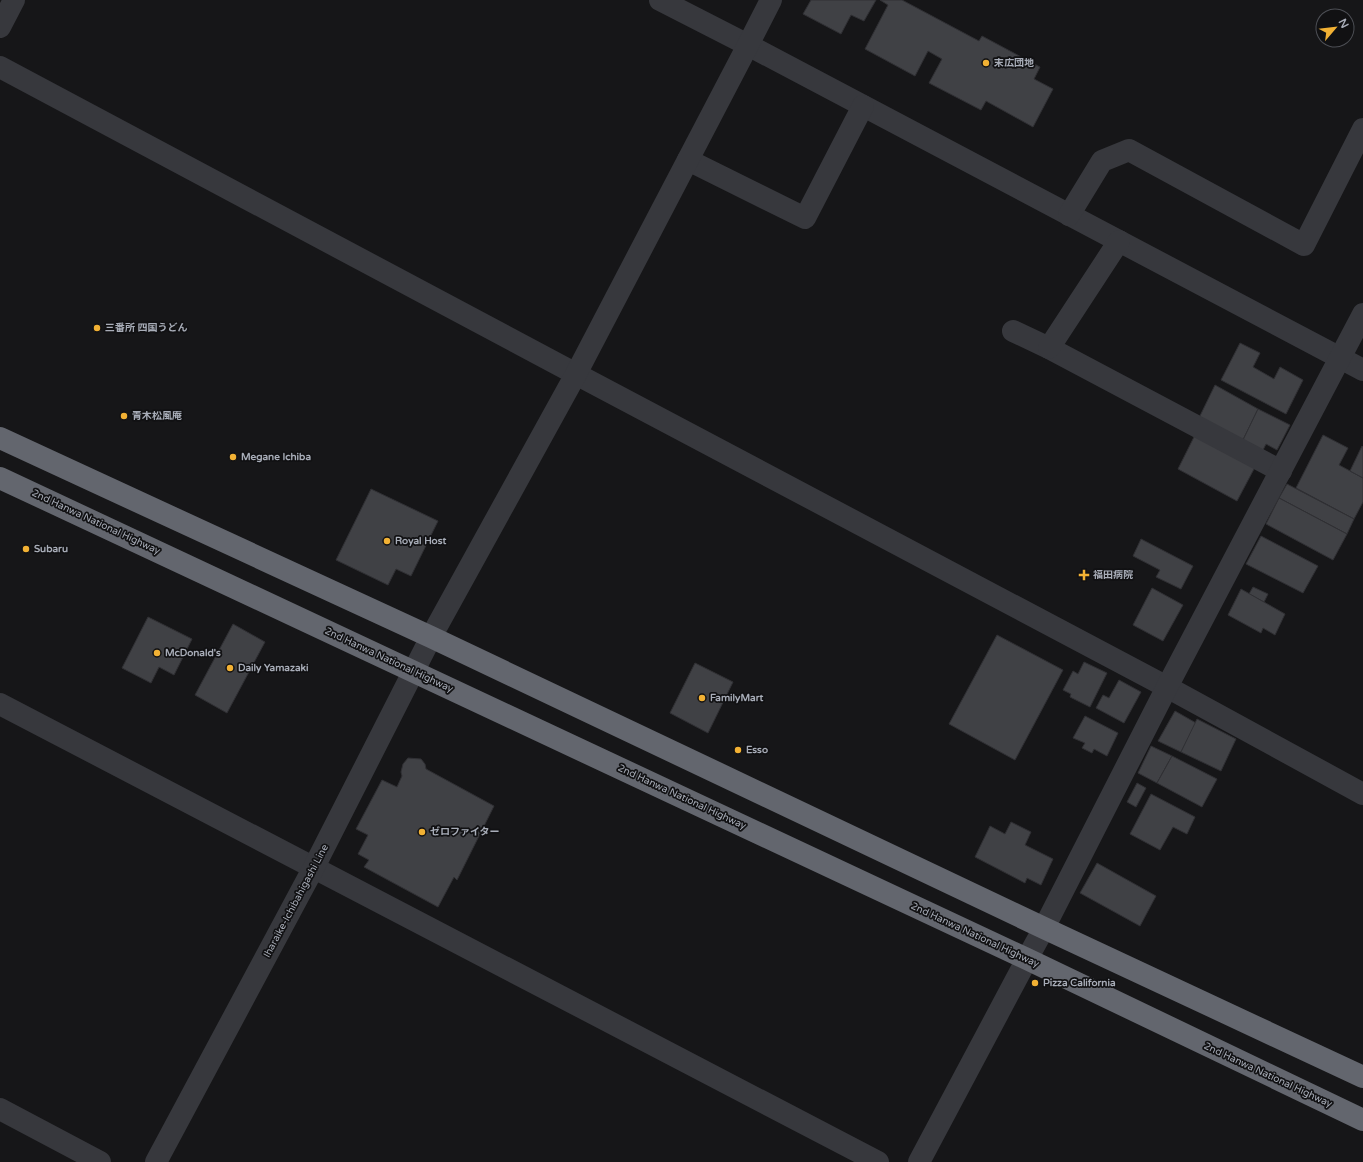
<svg xmlns="http://www.w3.org/2000/svg" width="1363" height="1162" viewBox="0 0 1363 1162" font-family="'Varela Round','Noto Sans JP',sans-serif">
  <style>
    .building { fill: #404145; stroke: #303034 }
    .lines { fill: none; stroke-linecap: round; stroke-linejoin: round }
    .minor { stroke: #37383d; stroke-width: 22 }
    .highway { stroke: #63666e; stroke-width: 22 }
    .poi-dot { fill: #f2b134; stroke: #111113; stroke-width: 1.5 }
    .labels { text-anchor: middle; dominant-baseline: central; stroke-width: 3.5; stroke-linejoin: round; paint-order: stroke }
    .poi-label { font-size: 10px; font-weight: bold; fill: #a8adb8; stroke: #111113; text-anchor: start }
    .street-label { font-size: 10px; fill: #a8adb8; stroke: #111113 }
  </style>
  <rect width="100%" height="100%" fill="#161618"/>
  <!-- building -->
  <g class="building">
    <path d="M 811,0 L 876,0 L 864,21 L 851,15 L 841,34 L 803,14 Z"/>
    <path d="M 880,0 L 902,0 L 979,41 L 982,36 L 1040,67 L 1034,79 L 1053,89 L 1033,127 L 986,101 L 981,110 L 929,83 L 942,59 L 928,51 L 915,76 L 865,49 L 888,5 Z"/>
    <path d="M 1240,343 L 1260,353 L 1253,367 L 1274,379 L 1280,367 L 1303,380 L 1286,414 L 1221,380 Z"/>
    <path d="M 1215,385 L 1258,409 L 1242,442 L 1198,420 Z"/>
    <path d="M 1258,409 L 1290,425 L 1277,450 L 1266,444 L 1262,452 L 1242,442 Z"/>
    <path d="M 1195,435 L 1255,467 L 1237,501 L 1178,469 Z"/>
    <path d="M 1323,435 L 1348,448 L 1339,465 L 1363,478 L 1363,502 L 1354,519 L 1296,488 Z"/>
    <path d="M 1362,446 L 1363,447 L 1363,478 L 1350,471 Z"/>
    <path d="M 1287,484 L 1354,519 L 1347,534 L 1279,498 Z"/>
    <path d="M 371,489 L 438,521 L 411,576 L 396,569 L 388,585 L 336,560 Z"/>
    <path d="M 1279,498 L 1347,534 L 1333,560 L 1266,524 Z"/>
    <path d="M 1261,536 L 1318,566 L 1303,593 L 1246,564 Z"/>
    <path d="M 1141,539 L 1193,566 L 1181,589 L 1156,577 L 1160,570 L 1133,556 Z"/>
    <path d="M 1253,587 L 1268,594 L 1264,602 L 1249,594 Z"/>
    <path d="M 1152,588 L 1183,605 L 1163,641 L 1133,625 Z"/>
    <path d="M 1241,589 L 1285,614 L 1275,635 L 1263,628 L 1261,633 L 1228,615 Z"/>
    <path d="M 148,617 L 192,639 L 174,675 L 159,667 L 151,683 L 122,668 Z"/>
    <path d="M 233,624 L 265,642 L 227,713 L 195,695 Z"/>
    <path d="M 997,635 L 1063,670 L 1015,760 L 949,724 Z"/>
    <path d="M 1084,662 L 1107,673 L 1090,707 L 1070,697 L 1071,694 L 1063,690 L 1073,671 L 1078,674 Z"/>
    <path d="M 695,663 L 733,682 L 708,733 L 670,713 Z"/>
    <path d="M 1119,680 L 1141,692 L 1124,723 L 1096,708 L 1103,695 L 1109,698 Z"/>
    <path d="M 1175,711 L 1196,723 L 1181,752 L 1158,741 Z"/>
    <path d="M 1085,716 L 1118,733 L 1107,756 L 1094,749 L 1092,753 L 1082,748 L 1085,743 L 1073,738 Z"/>
    <path d="M 1197,719 L 1236,739 L 1221,771 L 1181,752 Z"/>
    <path d="M 1151,746 L 1172,756 L 1157,783 L 1138,773 Z"/>
    <path d="M 1172,756 L 1217,779 L 1202,807 L 1157,783 Z"/>
    <path d="M 408,758 L 421,759 L 425,764 L 426,769 L 494,806 L 457,880 L 454,877 L 438,907 L 364,867 L 369,860 L 358,854 L 368,835 L 356,829 L 382,780 L 397,787 L 402,776 L 401,772 L 403,764 Z"/>
    <path d="M 1137,783 L 1146,788 L 1136,807 L 1127,802 Z"/>
    <path d="M 1151,794 L 1195,817 L 1187,834 L 1173,827 L 1160,850 L 1130,834 Z"/>
    <path d="M 1011,822 L 1031,832 L 1025,845 L 1053,859 L 1041,885 L 1027,878 L 1025,883 L 975,857 L 990,826 L 1005,834 Z"/>
    <path d="M 1097,863 L 1156,896 L 1140,926 L 1080,893 Z"/>
  </g>
  <g class="lines">
    <!-- minor -->
    <g class="minor">
      <path d="M 660,0 L 748,45 L 1363,370"/>
      <path d="M 0,27 L 14,0"/>
      <path d="M 0,67 L 576,374 L 1167,687 L 1363,794"/>
      <path d="M 688,160 L 805,218 L 863,106"/>
      <path d="M 1069,215 L 1102,161 L 1129,150 L 1304,245 L 1363,129"/>
      <path d="M 1013,331 L 1049,348 L 1281,471"/>
      <path d="M 1049,348 L 1119,241"/>
      <path d="M 0,704 L 878,1162"/>
      <path d="M 0,1109 L 100,1162"/>
      <path d="M 156,1162 L 314,867 L 431,637 L 576,374 L 748,45 L 771,0"/>
      <path d="M 919,1162 L 1027,959 L 1044,928 L 1167,687 L 1363,314"/>
    </g>
    <!-- highway -->
    <g class="highway">
      <path d="M 0,438 L 431,637 L 1044,928 L 1363,1077"/>
      <path d="M 0,478 L 1027,959 L 1363,1120"/>
    </g>
  </g>
  <!-- markers -->
  <g class="poi-dot">
    <circle cx="986" cy="63" r="4"/>
    <circle cx="97" cy="328" r="4"/>
    <circle cx="124" cy="416" r="4"/>
    <circle cx="233" cy="457" r="4"/>
    <circle cx="387" cy="541" r="4"/>
    <circle cx="26" cy="549" r="4"/>
    <path d="M1082 569h4v4h4v4h-4v4h-4v-4h-4v-4h4z"/>
    <circle cx="157" cy="653" r="4"/>
    <circle cx="230" cy="668" r="4"/>
    <circle cx="702" cy="698" r="4"/>
    <circle cx="738" cy="750" r="4"/>
    <circle cx="422" cy="832" r="4"/>
    <circle cx="1035" cy="983" r="4"/>
  </g>
  <g class="labels">
    <!-- poi labels -->
    <g class="poi-label">
      <text x="994" y="63">末広団地</text>
      <text x="105" y="328">三番所 四国うどん</text>
      <text x="132" y="416">青木松風庵</text>
      <text x="241" y="457">Megane Ichiba</text>
      <text x="395" y="541">Royal Host</text>
      <text x="34" y="549">Subaru</text>
      <text x="1093" y="575">福田病院</text>
      <text x="165" y="653">McDonald's</text>
      <text x="238" y="668">Daily Yamazaki</text>
      <text x="710" y="698">FamilyMart</text>
      <text x="746" y="750">Esso</text>
      <text x="430" y="832">ゼロファイター</text>
      <text x="1043" y="983">Pizza California</text>
    </g>
    <!-- street labels -->
    <g class="street-label">
      <text transform="translate(96 522) rotate(25)">2nd Hanwa National Highway</text>
      <text transform="translate(389 660) rotate(25)">2nd Hanwa National Highway</text>
      <text transform="translate(682 797) rotate(25)">2nd Hanwa National Highway</text>
      <text transform="translate(296 901) rotate(-62)">Iharaike-Ichibahigashi Line</text>
      <text transform="translate(975 935) rotate(25)">2nd Hanwa National Highway</text>
      <text transform="translate(1268 1075) rotate(25)">2nd Hanwa National Highway</text>
    </g>
  </g>
  <!-- north arrow -->
  <g transform="translate(1335 28) rotate(62)"><circle r="19" fill="#111113" stroke="#4d4f55"/>
  <path d="M0-3L7 15L0 10L-7 15Z" fill="#f2b134"/>
  <text y="-6" font-size="11" font-weight="bold" text-anchor="middle" fill="#a8adb8">N</text>
  </g>
</svg>
